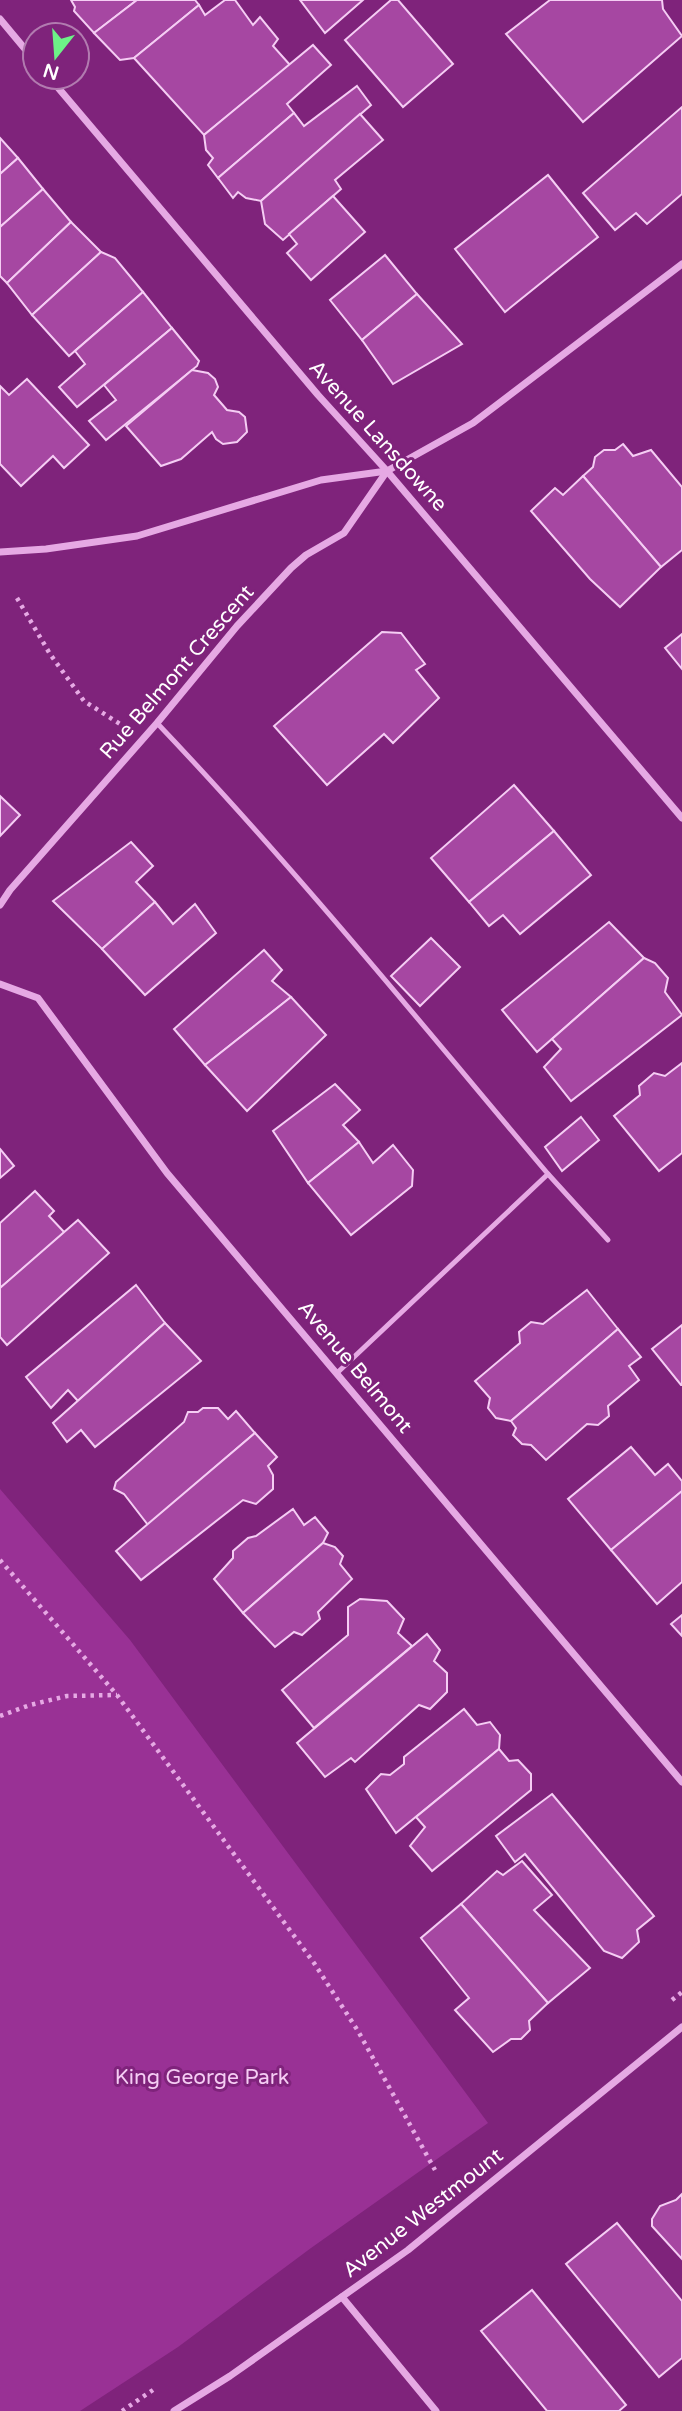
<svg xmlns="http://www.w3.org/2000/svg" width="682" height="2411" viewBox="0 0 682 2411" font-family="'Varela Round',sans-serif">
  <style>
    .green { fill: #993195 }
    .building { fill: #a647a2; stroke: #f5cdf4; stroke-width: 2 }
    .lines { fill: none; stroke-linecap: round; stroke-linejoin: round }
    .path { stroke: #e6a9e4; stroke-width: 4.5; stroke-dasharray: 3.5 5; stroke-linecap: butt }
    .lane { stroke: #e6a9e4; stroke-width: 5 }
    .street { stroke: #e6a9e4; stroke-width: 7 }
    .labels { text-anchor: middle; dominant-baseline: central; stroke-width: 6; stroke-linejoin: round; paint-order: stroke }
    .street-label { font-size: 21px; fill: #fff; stroke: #7f237b }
    .park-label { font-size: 21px; fill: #f5cdf4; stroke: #7f237b }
  </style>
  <rect width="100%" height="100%" fill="#7f237b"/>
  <!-- green -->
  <path class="green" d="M 0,1489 L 130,1640 L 488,2123 L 311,2248 L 178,2347 L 80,2411 L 0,2411 Z"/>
  <!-- building -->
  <g class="building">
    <path d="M 71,0 L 137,0 L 94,33 L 74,11 L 75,7 Z"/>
    <path d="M 137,0 L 195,0 L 199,5 L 134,58 L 120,60 L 94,33 Z"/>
    <path d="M 225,0 L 235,0 L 253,25 L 260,17 L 278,39 L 273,46 L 290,65 L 204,135 L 134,58 L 199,5 L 205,15 Z"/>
    <path d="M 300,0 L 363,0 L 325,33 Z"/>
    <path d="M 391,0 L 398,0 L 453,64 L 403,107 L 345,40 Z"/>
    <path d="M 550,0 L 662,0 L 663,9 L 682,36 L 583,122 L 506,34 Z"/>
    <path d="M 313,45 L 331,65 L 287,104 L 294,113 L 218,178 L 208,165 L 213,158 L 206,150 L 204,135 Z"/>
    <path d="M 357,86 L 371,105 L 261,201 L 246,198 L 238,192 L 233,198 L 218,178 L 294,113 L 304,126 Z"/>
    <path d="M 682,107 L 682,194 L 647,224 L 636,213 L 615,230 L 583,193 Z"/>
    <path d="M 360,114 L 383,140 L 335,180 L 341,189 L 283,240 L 265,224 L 261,201 Z"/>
    <path d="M 0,138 L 18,158 L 0,174 Z"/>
    <path d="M 18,158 L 43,189 L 0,227 L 0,174 Z"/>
    <path d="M 548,175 L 598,237 L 505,312 L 455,249 Z"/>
    <path d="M 43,189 L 71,222 L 7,283 L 0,276 L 0,227 Z"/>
    <path d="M 333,196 L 365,232 L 311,280 L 287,253 L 297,244 L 289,234 Z"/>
    <path d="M 71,222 L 101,252 L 32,315 L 7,283 Z"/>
    <path d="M 101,252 L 115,258 L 143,292 L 69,356 L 32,315 Z"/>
    <path d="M 385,255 L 417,294 L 362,340 L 330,300 Z"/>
    <path d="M 143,292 L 172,328 L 77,407 L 59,387 L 85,364 L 75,351 Z"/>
    <path d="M 417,294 L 462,344 L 393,384 L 362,340 Z"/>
    <path d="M 172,328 L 199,361 L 197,366 L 106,440 L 89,421 L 116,400 L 104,385 Z"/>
    <path d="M 192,370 L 208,373 L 215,379 L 218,387 L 214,395 L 227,410 L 239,412 L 245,417 L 247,432 L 237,442 L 223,444 L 216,439 L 212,432 L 181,459 L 161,466 L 126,426 Z"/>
    <path d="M 27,379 L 89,445 L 64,468 L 53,456 L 21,486 L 0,464 L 0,386 L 9,395 Z"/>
    <path d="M 623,444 L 633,456 L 651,450 L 682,487 L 682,550 L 661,567 L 583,476 L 593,467 L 595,457 L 604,450 L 615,450 Z"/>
    <path d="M 583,476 L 661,567 L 620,607 L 590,579 L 531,511 L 555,488 L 563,495 Z"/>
    <path d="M 382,632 L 401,633 L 425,664 L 416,670 L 439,698 L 393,743 L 384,734 L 327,785 L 274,726 Z"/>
    <path d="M 682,634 L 682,669 L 665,648 Z"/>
    <path d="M 514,785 L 554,831 L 469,902 L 431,858 Z"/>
    <path d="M 0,796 L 20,815 L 0,836 Z"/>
    <path d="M 554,831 L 591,875 L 520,934 L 503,915 L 489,926 L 469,902 Z"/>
    <path d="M 131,842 L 153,866 L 136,882 L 155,902 L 102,949 L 53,901 Z"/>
    <path d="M 155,902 L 173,924 L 195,904 L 216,933 L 145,995 L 102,949 Z"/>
    <path d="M 609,922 L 644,958 L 537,1052 L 502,1010 Z"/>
    <path d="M 431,938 L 460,967 L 420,1006 L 391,976 Z"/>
    <path d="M 264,950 L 282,970 L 272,981 L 291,997 L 205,1065 L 174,1029 Z"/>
    <path d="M 644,958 L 655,963 L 668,978 L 665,992 L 682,1015 L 571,1101 L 544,1067 L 561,1049 L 552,1039 Z"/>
    <path d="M 291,997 L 326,1035 L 247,1111 L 205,1065 Z"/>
    <path d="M 682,1063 L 682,1153 L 659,1171 L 614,1116 L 640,1095 L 639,1086 L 654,1073 L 665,1076 Z"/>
    <path d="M 335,1084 L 360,1110 L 343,1125 L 359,1142 L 308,1183 L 273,1131 Z"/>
    <path d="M 581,1117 L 599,1140 L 562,1171 L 545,1147 Z"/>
    <path d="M 359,1142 L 373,1163 L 393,1145 L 413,1170 L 412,1186 L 351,1235 L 308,1183 Z"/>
    <path d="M 0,1149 L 14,1166 L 0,1178 Z"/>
    <path d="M 35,1191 L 54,1211 L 49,1216 L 65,1233 L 0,1288 L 0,1223 Z"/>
    <path d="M 78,1220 L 109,1253 L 7,1345 L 0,1337 L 0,1288 Z"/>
    <path d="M 136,1285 L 165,1323 L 78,1401 L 68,1390 L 51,1408 L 26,1377 Z"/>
    <path d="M 587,1290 L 618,1329 L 511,1421 L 496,1418 L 488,1408 L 490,1398 L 475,1381 L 520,1343 L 519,1332 L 531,1322 L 543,1324 Z"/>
    <path d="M 165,1323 L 201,1361 L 95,1447 L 81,1430 L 67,1442 L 53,1423 Z"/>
    <path d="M 682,1325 L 682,1385 L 681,1385 L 652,1349 Z"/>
    <path d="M 618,1329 L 641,1357 L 629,1366 L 639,1380 L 608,1406 L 609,1416 L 598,1425 L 587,1424 L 546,1460 L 531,1445 L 522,1444 L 513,1435 L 516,1428 L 511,1421 Z"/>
    <path d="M 203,1408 L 218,1408 L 228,1419 L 236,1411 L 255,1433 L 148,1525 L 124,1494 L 114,1489 L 116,1482 L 184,1422 L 188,1412 L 198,1412 Z"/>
    <path d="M 255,1433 L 277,1457 L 268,1466 L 273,1475 L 273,1489 L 256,1504 L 243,1500 L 141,1580 L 116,1551 Z"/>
    <path d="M 631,1447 L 655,1475 L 668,1464 L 682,1481 L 682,1491 L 611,1550 L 568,1499 Z"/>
    <path d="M 682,1491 L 682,1582 L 657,1604 L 611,1550 Z"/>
    <path d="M 293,1509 L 304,1525 L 315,1517 L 328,1533 L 323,1543 L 243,1613 L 214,1579 L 233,1558 L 233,1551 L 248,1538 L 256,1536 Z"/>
    <path d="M 323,1543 L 335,1547 L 343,1556 L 340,1564 L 352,1579 L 318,1612 L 320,1619 L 302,1635 L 294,1632 L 275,1647 L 243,1613 Z"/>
    <path d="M 360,1599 L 387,1601 L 404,1619 L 398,1633 L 412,1646 L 314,1728 L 282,1690 L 348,1635 L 348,1607 Z"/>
    <path d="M 682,1615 L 682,1636 L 671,1624 Z"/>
    <path d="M 427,1634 L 440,1650 L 434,1661 L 447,1673 L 447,1692 L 430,1709 L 419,1705 L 355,1762 L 351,1758 L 325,1777 L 297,1743 Z"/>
    <path d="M 464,1709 L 477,1725 L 490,1722 L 500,1735 L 499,1749 L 396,1833 L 366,1789 L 381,1774 L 390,1775 L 404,1764 L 404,1757 Z"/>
    <path d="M 499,1749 L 509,1761 L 518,1760 L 531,1774 L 531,1790 L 432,1871 L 410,1846 L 425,1827 L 416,1817 Z"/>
    <path d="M 552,1794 L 654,1916 L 637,1930 L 639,1942 L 622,1958 L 604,1951 L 525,1854 L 515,1862 L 496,1836 Z"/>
    <path d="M 522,1861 L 552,1895 L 534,1910 L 590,1968 L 548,2003 L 461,1904 L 497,1871 L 503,1875 Z"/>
    <path d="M 461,1904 L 548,2003 L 529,2021 L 530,2030 L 521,2039 L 511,2039 L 493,2052 L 455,2010 L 469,1998 L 421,1938 Z"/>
    <path d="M 682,2194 L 682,2259 L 652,2226 L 652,2219 L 660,2206 L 676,2200 Z"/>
    <path d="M 617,2223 L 682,2301 L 682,2358 L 659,2377 L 566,2264 Z"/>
    <path d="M 532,2290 L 626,2405 L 619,2411 L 547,2411 L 481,2331 Z"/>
  </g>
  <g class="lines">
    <!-- path -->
    <g class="path">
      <path d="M 17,598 L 50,654 L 84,701 L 120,724"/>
      <path d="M 0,1560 L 117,1695 L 314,1963 L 358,2031 L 435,2170"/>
      <path d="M 0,1716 L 30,1705 L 67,1696 L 117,1695"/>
      <path d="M 672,2000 L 682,1992"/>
      <path d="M 122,2411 L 153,2390"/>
    </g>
    <!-- lane -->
    <g class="lane">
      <path d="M 157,723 C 294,867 420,1022 548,1174 L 337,1373"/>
      <path d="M 548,1174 L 608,1240"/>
    </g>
    <!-- street -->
    <g class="street">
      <path d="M 0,19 L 35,61"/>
      <path d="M 49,77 L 318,395 L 387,471 L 682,818"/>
      <path d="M 0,552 L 46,549 L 137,536 L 321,480 L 387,471 L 473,423 L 682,264"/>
      <path d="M 0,905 L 10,890 L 157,723 L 237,626 L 291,568 L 306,555 L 344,533 L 387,471"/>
      <path d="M 0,984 L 38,998 L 167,1173 L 682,1782"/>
      <path d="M 342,2297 L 436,2411"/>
      <path d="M 174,2411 L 230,2376 L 408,2250 L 682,2027"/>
    </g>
  </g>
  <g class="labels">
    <!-- street labels -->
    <g class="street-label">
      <text transform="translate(378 436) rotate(48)">Avenue Lansdowne</text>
      <text transform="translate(177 672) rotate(-49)">Rue Belmont Crescent</text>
      <text transform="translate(355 1367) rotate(50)">Avenue Belmont</text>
      <text transform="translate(423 2213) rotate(-38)">Avenue Westmount</text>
    </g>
    <!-- park labels -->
    <g class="park-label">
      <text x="202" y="2077">King George Park</text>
    </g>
  </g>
  <!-- north arrow -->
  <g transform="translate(56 56) rotate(197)"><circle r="33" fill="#7f237b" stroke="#b27bb0" stroke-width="2"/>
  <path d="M0-5L12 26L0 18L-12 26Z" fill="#6df187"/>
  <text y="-10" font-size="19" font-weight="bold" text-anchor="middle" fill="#ffffff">N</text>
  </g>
</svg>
